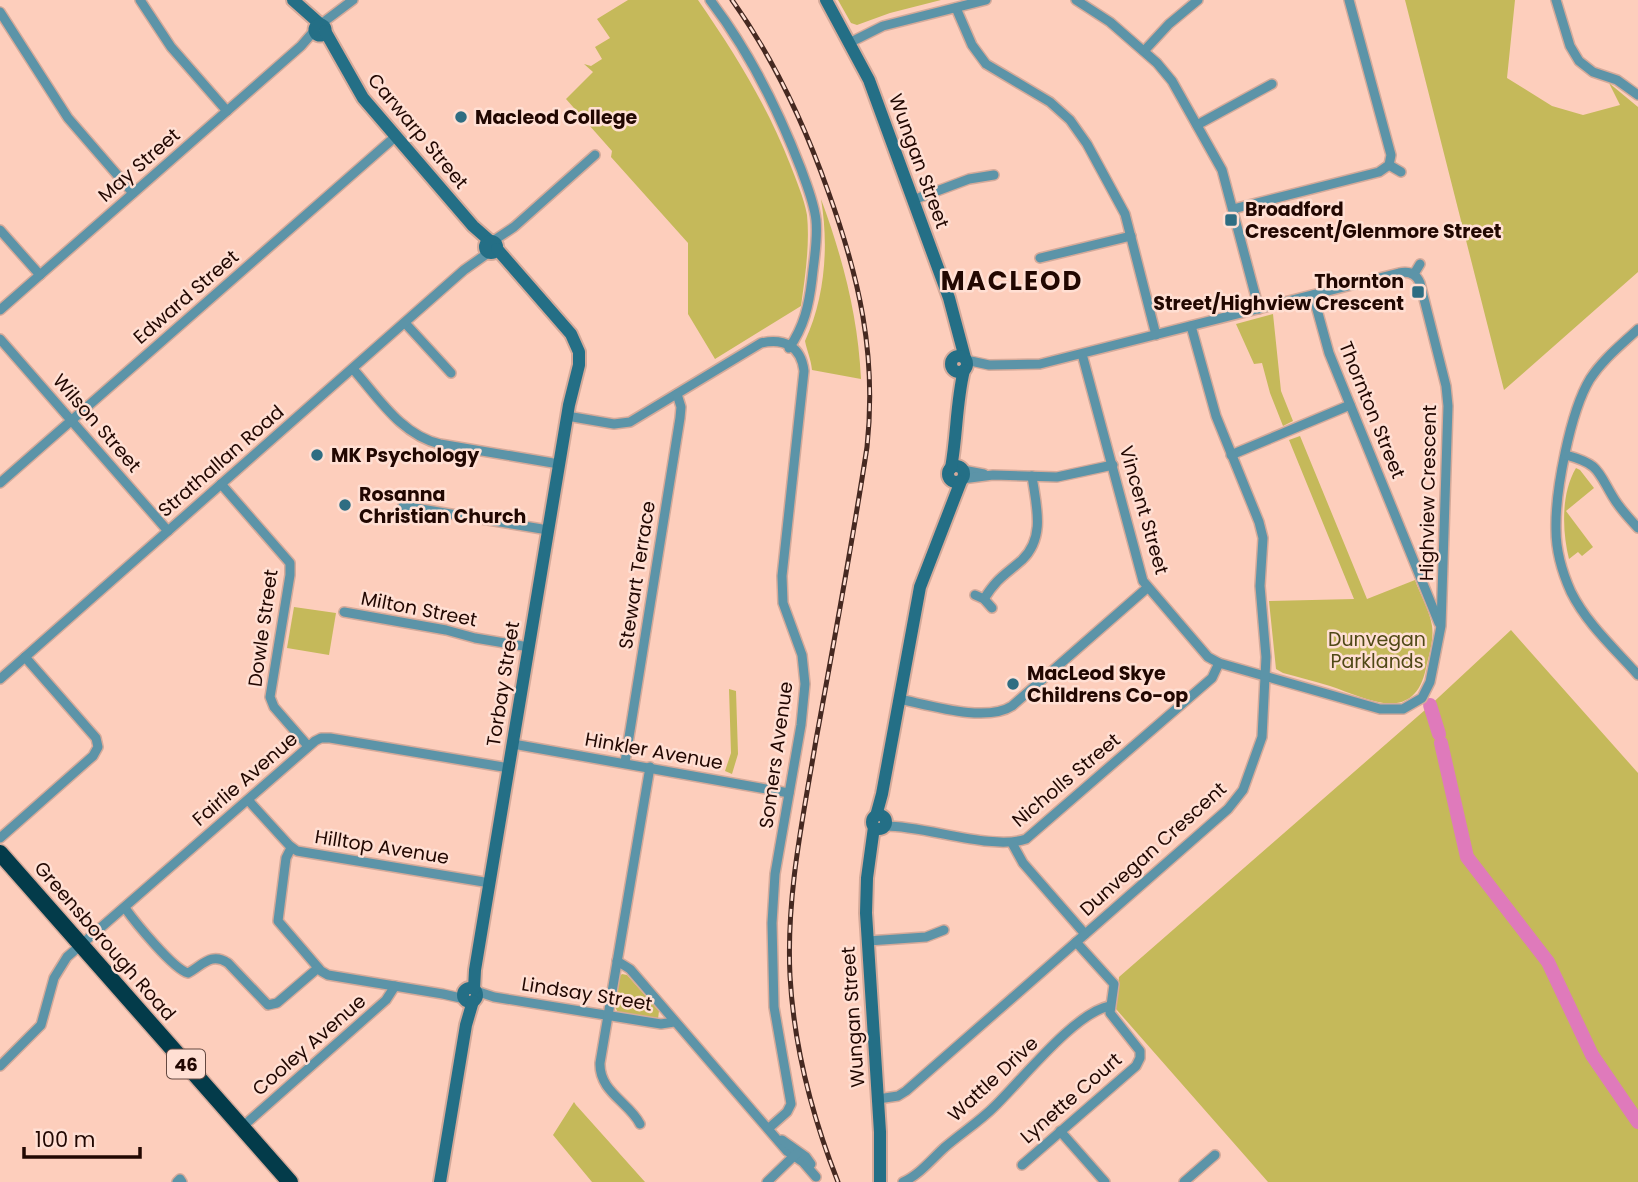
<svg xmlns="http://www.w3.org/2000/svg" width="1638" height="1182" viewBox="0 0 1638 1182" font-family="Poppins,sans-serif">
  <style>
    .green { fill: #c5b95a }
    .lines { fill: none; stroke-linecap: round; stroke-linejoin: round }
    .river { stroke: #df7abb; stroke-width: 14 }
    .street-casing { stroke: #d5aa9a; stroke-width: 12 }
    .secondary-casing { stroke: #d5aa9a; stroke-width: 16 }
    .highway-casing { stroke: #d5aa9a; stroke-width: 19 }
    .street { stroke: #5c94a8; stroke-width: 9 }
    .secondary { stroke: #246f86; stroke-width: 12 }
    .highway { stroke: #033b4a; stroke-width: 16 }
    .rail-casing { stroke: #462921; stroke-width: 5 }
    .rail { stroke: #ffdfd3; stroke-width: 2.5; stroke-dasharray: 8; stroke-linecap: butt }
    .poi-dot { fill: #2e6d82; stroke: #ffdfd3; stroke-width: 2.5 }
    .labels { text-anchor: middle; dominant-baseline: central; stroke-width: 5; stroke-linejoin: round; paint-order: stroke }
    .shield { fill: #ffdfd3; stroke: #644840; stroke-width: 2 }
    .shield-label { font-size: 18px; font-weight: bold; fill: #210701 }
    .poi-label { font-size: 19px; font-weight: bold; fill: #210701; stroke: #ffdfd3; text-anchor: start }
    .street-label { font-size: 19px; fill: #210701; stroke: #ffdfd3 }
    .park-label { font-size: 19px; fill: #504916; stroke: #ffdfd3 }
    .district-label { font-size: 26px; font-weight: bold; letter-spacing: 2px; fill: #210701; stroke: #ffdfd3 }
  </style>
  <rect width="100%" height="100%" fill="#fdcebc"/>
  <!-- green -->
  <g class="green">
    <path d="M 628,0 L 698,0 C 734,52 767,105 790,164 C 796,180 804,198 807,215 C 810,245 805,277 801,306 L 715,359 L 688,314 L 688,243 L 611,157 L 612,151 L 566,99 L 593,72 L 584,64 L 591,66 L 602,59 L 595,47 L 610,38 L 597,19 Z"/>
    <path d="M 838,0 L 941,0 L 890,13 L 857,25 L 851,23 Z"/>
    <path d="M 1405,0 L 1515,0 L 1507,78 L 1552,106 L 1583,115 L 1620,105 L 1609,83 L 1638,107 L 1638,272 L 1504,390 Z"/>
    <path d="M 821,199 C 843,259 858,316 861,379 L 812,370 C 811,359 807,351 805,341 C 825,298 829,246 821,199 Z"/>
    <path d="M 1273,314 L 1281,391 L 1293,421 L 1283,426 L 1270,393 L 1262,363 L 1254,364 L 1236,324 Z"/>
    <path d="M 1300,436 L 1367,599 L 1415,580 C 1420,594 1430,611 1432,626 C 1434,640 1429,655 1426,668 C 1414,726 1366,698 1330,686 C 1314,681 1298,677 1283,673 L 1276,669 L 1269,601 L 1354,599 L 1289,440 Z"/>
    <path d="M 1576,468 L 1580,470 L 1594,488 L 1566,511 L 1593,547 L 1582,556 L 1578,552 L 1569,559 C 1562,531 1561,493 1576,468 Z"/>
    <path d="M 294,607 L 336,613 L 329,655 L 287,648 Z"/>
    <path d="M 1511,630 L 1638,773 L 1638,1182 L 1268,1182 L 1116,1009 L 1119,977 L 1425,710 Z"/>
    <path d="M 729,689 L 736,691 L 738,754 L 732,774 L 725,771 L 731,753 Z"/>
    <path d="M 622,974 L 627,975 L 659,1011 L 658,1019 L 620,1014 C 610,1006 617,989 619,977 Z"/>
    <path d="M 574,1102 L 576,1105 L 645,1182 L 592,1182 L 553,1135 Z"/>
  </g>
  <g class="lines">
    <!-- river -->
    <g class="river">
      <path d="M 1430,705 L 1439,734"/>
      <path d="M 1441,743 L 1467,857 L 1548,962 L 1592,1055 L 1638,1122"/>
    </g>
    <defs>
      <g id="street">
        <path d="M 140,0 L 171,47 L 227,111"/>
        <path d="M 710,0 C 749,51 778,109 801,169 C 807,186 814,202 816,220 C 818,240 814,259 812,279 C 809,305 804,327 789,348"/>
        <path d="M 1076,0 L 1110,22 L 1157,63 L 1172,81 L 1222,170 L 1259,309"/>
        <path d="M 1556,0 L 1570,46 L 1579,61 L 1593,72 L 1617,80 L 1638,95"/>
        <path d="M 956,8 L 972,45 L 986,64 L 1050,102 L 1070,120 L 1087,144 L 1125,214 L 1156,335"/>
        <path d="M 0,12 L 68,118 L 133,193"/>
        <path d="M 321,24 L 353,0"/>
        <path d="M 849,43 L 883,26 L 986,0"/>
        <path d="M 1144,51 L 1169,24 L 1198,0"/>
        <path d="M 1197,125 L 1272,84"/>
        <path d="M 1389,165 L 1401,172"/>
        <path d="M 913,200 L 969,179 L 994,175"/>
        <path d="M 1233,209 L 1379,172 L 1389,165 L 1391,155 L 1349,0"/>
        <path d="M 0,230 L 40,275"/>
        <path d="M 493,241 L 514,227 L 595,155"/>
        <path d="M 1040,258 L 1131,236"/>
        <path d="M 1414,274 L 1420,264"/>
        <path d="M 1313,295 L 1329,353 L 1439,623"/>
        <path d="M 0,310 L 301,46 L 314,31"/>
        <path d="M 405,323 L 451,373"/>
        <path d="M 1638,329 C 1621,345 1603,359 1590,379 C 1570,412 1555,492 1556,530 C 1556,551 1562,572 1571,592 C 1587,624 1614,648 1638,675"/>
        <path d="M 0,339 L 168,531"/>
        <path d="M 966,360 L 989,365 L 1040,364 L 1399,273 C 1408,271 1416,273 1420,283 L 1446,386 L 1448,406 L 1441,626 L 1430,682 L 1422,698 L 1403,709 L 1380,709 L 1219,663 L 1208,657 L 1143,581 L 1082,354"/>
        <path d="M 353,369 C 378,397 401,435 440,444 L 559,464"/>
        <path d="M 567,416 L 614,424 L 630,422 L 761,343 C 784,338 801,346 804,371 L 782,576 L 783,603 L 802,655 L 805,684 L 801,725 L 775,874 L 772,923 L 774,1007 L 791,1104 L 787,1112 L 769,1128"/>
        <path d="M 1231,455 L 1350,405"/>
        <path d="M 1566,455 C 1599,464 1597,470 1613,497 C 1620,509 1629,518 1638,528"/>
        <path d="M 963,470 L 984,474"/>
        <path d="M 962,479 L 993,475 L 1057,477 L 1113,465"/>
        <path d="M 0,483 L 395,137"/>
        <path d="M 221,484 L 290,563 L 290,575 L 270,697 L 274,707 L 308,746"/>
        <path d="M 403,506 L 548,530"/>
        <path d="M 975,595 L 984,599 L 992,608"/>
        <path d="M 984,599 C 997,578 1005,575 1022,560 C 1046,537 1036,505 1032,476"/>
        <path d="M 344,612 L 446,630 L 475,638 L 529,647"/>
        <path d="M 0,679 L 464,270 L 488,253"/>
        <path d="M 899,699 C 929,705 986,723 1012,706 L 1147,588"/>
        <path d="M 513,744 L 789,793"/>
        <path d="M 625,762 L 680,418 L 681,407 L 677,394"/>
        <path d="M 248,800 L 289,845 L 297,851 L 490,883"/>
        <path d="M 884,826 C 924,825 992,851 1026,839 L 1212,678 L 1219,663"/>
        <path d="M 0,838 L 93,756 L 98,747 L 96,738 L 25,657"/>
        <path d="M 1012,843 L 1023,863 L 1085,934"/>
        <path d="M 291,848 L 286,858 L 278,921 L 321,971 L 328,975 L 443,994 L 465,999"/>
        <path d="M 125,908 C 135,922 173,969 188,973 C 203,965 211,952 228,963 L 268,1005 L 277,1003 L 318,968"/>
        <path d="M 868,941 L 926,937 L 944,930"/>
        <path d="M 617,961 L 630,969 L 787,1151 L 803,1162 L 816,1177"/>
        <path d="M 476,991 L 494,997 L 661,1024 L 674,1022"/>
        <path d="M 0,1066 L 41,1025 L 54,978 L 67,957 L 315,741 L 321,738 L 330,738 L 509,768"/>
        <path d="M 878,1099 L 898,1096 L 906,1091 L 1228,809 L 1243,790 L 1262,737 L 1266,657 L 1260,586 L 1263,538 L 1259,522 L 1216,416 L 1191,326"/>
        <path d="M 640,1124 C 629,1102 599,1092 600,1063 L 650,767"/>
        <path d="M 242,1127 L 386,1000 L 395,986"/>
        <path d="M 1060,1131 L 1105,1182"/>
        <path d="M 782,1140 L 806,1157 L 811,1164"/>
        <path d="M 1022,1165 L 1136,1066 L 1140,1058 L 1140,1051 L 1110,1013 L 1114,984 L 1076,942"/>
        <path d="M 177,1182 L 180,1179 L 182,1182"/>
        <path d="M 767,1182 L 797,1153"/>
        <path d="M 903,1182 C 919,1175 931,1160 944,1148 C 960,1134 979,1122 994,1107 C 1021,1081 1075,1012 1110,1006"/>
        <path d="M 1184,1182 L 1215,1155"/>
      </g>
      <g id="secondary">
        <path d="M 293,0 L 320,24"/>
        <path d="M 826,0 L 869,80 L 949,298 L 965,358"/>
        <circle cx="320" cy="30" r="5.5"/>
        <path d="M 325,31 L 363,98 L 473,226 L 490,241"/>
        <circle cx="491" cy="247" r="6"/>
        <circle cx="959" cy="364" r="8"/>
        <circle cx="956" cy="474" r="8"/>
        <path d="M 951,468 C 957,436 956,403 964,370"/>
        <circle cx="879" cy="822" r="7"/>
        <path d="M 876,816 L 882,794 L 920,587 L 961,481"/>
        <path d="M 874,827 L 867,878 L 866,913 L 880,1132 L 880,1182"/>
        <circle cx="470" cy="995" r="7"/>
        <path d="M 474,989 L 475,970 L 569,405 L 579,365 L 579,352 L 571,334 L 497,249"/>
        <path d="M 440,1182 L 466,1025 L 473,1001"/>
      </g>
      <path id="highway" d="M 0,853 L 290,1182"/>
    </defs>
    <!-- street casing -->
    <use href="#street" class="street-casing"/>
    <!-- secondary casing -->
    <use href="#secondary" class="secondary-casing"/>
    <!-- highway casing -->
    <use href="#highway" class="highway-casing"/>
    <!-- street -->
    <use href="#street" class="street"/>
    <!-- secondary -->
    <use href="#secondary" class="secondary"/>
    <!-- highway -->
    <use href="#highway" class="highway"/>
    <defs>
      <path id="rail" d="M 732,0 C 774,59 804,123 828,191 C 859,277 877,354 867,447 C 852,545 834,642 816,740 C 803,818 786,896 790,976 C 794,1048 812,1116 838,1182"/>
    </defs>
    <!-- rail casing -->
    <use href="#rail" class="rail-casing"/>
    <!-- rail -->
    <use href="#rail" class="rail"/>
  </g>
  <!-- markers -->
  <g class="poi-dot">
    <circle cx="461" cy="117" r="7"/>
    <rect x="1224" y="213" width="14" height="14" rx="3.5"/>
    <rect x="1411" y="285" width="14" height="14" rx="3.5"/>
    <circle cx="317" cy="455" r="7"/>
    <circle cx="345" cy="505" r="7"/>
    <circle cx="1013" cy="684" r="7"/>
  </g>
  <g class="labels">
    <!-- shield labels -->
    <rect class="shield" x="167" y="1049.5" width="38" height="29" rx="5"/>
    <g class="shield-label">
      <text x="186" y="1064">46</text>
    </g>
    <!-- poi labels -->
    <g class="poi-label">
      <text x="475" y="117">Macleod College</text>
      <text x="1245" y="209">Broadford<tspan x="1245" dy="22">Crescent/Glenmore Street</tspan></text>
      <text x="1404" y="281" text-anchor="end">Thornton<tspan x="1404" dy="22">Street/Highview Crescent</tspan></text>
      <text x="331" y="455">MK Psychology</text>
      <text x="359" y="494">Rosanna<tspan x="359" dy="22">Christian Church</tspan></text>
      <text x="1027" y="673">MacLeod Skye<tspan x="1027" dy="22">Childrens Co-op</tspan></text>
    </g>
    <!-- street labels -->
    <g class="street-label">
      <text transform="translate(418 131) rotate(50)">Carwarp Street</text>
      <text transform="translate(919 161) rotate(70)">Wungan Street</text>
      <text transform="translate(139 165) rotate(-41)">May Street</text>
      <text transform="translate(186 297) rotate(-41)">Edward Street</text>
      <text transform="translate(1372 410) rotate(68)">Thornton Street</text>
      <text transform="translate(97 423) rotate(49)">Wilson Street</text>
      <text transform="translate(221 461) rotate(-41)">Strathallan Road</text>
      <text transform="translate(1428 493) rotate(-89)">Highview Crescent</text>
      <text transform="translate(1144 510) rotate(74)">Vincent Street</text>
      <text transform="translate(637 575) rotate(-81)">Stewart Terrace</text>
      <text transform="translate(419 609) rotate(11)">Milton Street</text>
      <text transform="translate(263 628) rotate(-82)">Dowle Street</text>
      <text transform="translate(503 684) rotate(-81)">Torbay Street</text>
      <text transform="translate(654 751) rotate(10)">Hinkler Avenue</text>
      <text transform="translate(776 755) rotate(-82)">Somers Avenue</text>
      <text transform="translate(245 779) rotate(-41)">Fairlie Avenue</text>
      <text transform="translate(1066 780) rotate(-40)">Nicholls Street</text>
      <text transform="translate(382 847) rotate(9)">Hilltop Avenue</text>
      <text transform="translate(1153 849) rotate(-42)">Dunvegan Crescent</text>
      <text transform="translate(105 941) rotate(49)">Greensborough Road</text>
      <text transform="translate(587 994) rotate(9)">Lindsay Street</text>
      <text transform="translate(853 1017) rotate(-94)">Wungan Street</text>
      <text transform="translate(309 1045) rotate(-41)">Cooley Avenue</text>
      <text transform="translate(993 1079) rotate(-43)">Wattle Drive</text>
      <text transform="translate(1071 1098) rotate(-41)">Lynette Court</text>
    </g>
    <!-- park labels -->
    <g class="park-label">
      <text x="1377" y="639">Dunvegan<tspan x="1377" dy="22">Parklands</tspan></text>
    </g>
    <!-- district labels -->
    <g class="district-label">
      <text x="1012" y="281">MACLEOD</text>
    </g>
  </g>
  <!-- scale -->
  <path d="M24 1147v10h116v-10" fill="none" stroke="#210701" stroke-width="3.5"/>
  <text x="35" y="1147" font-size="21" fill="#210701" stroke="#ffdfd3" stroke-width="5" paint-order="stroke">100 m</text>
</svg>
